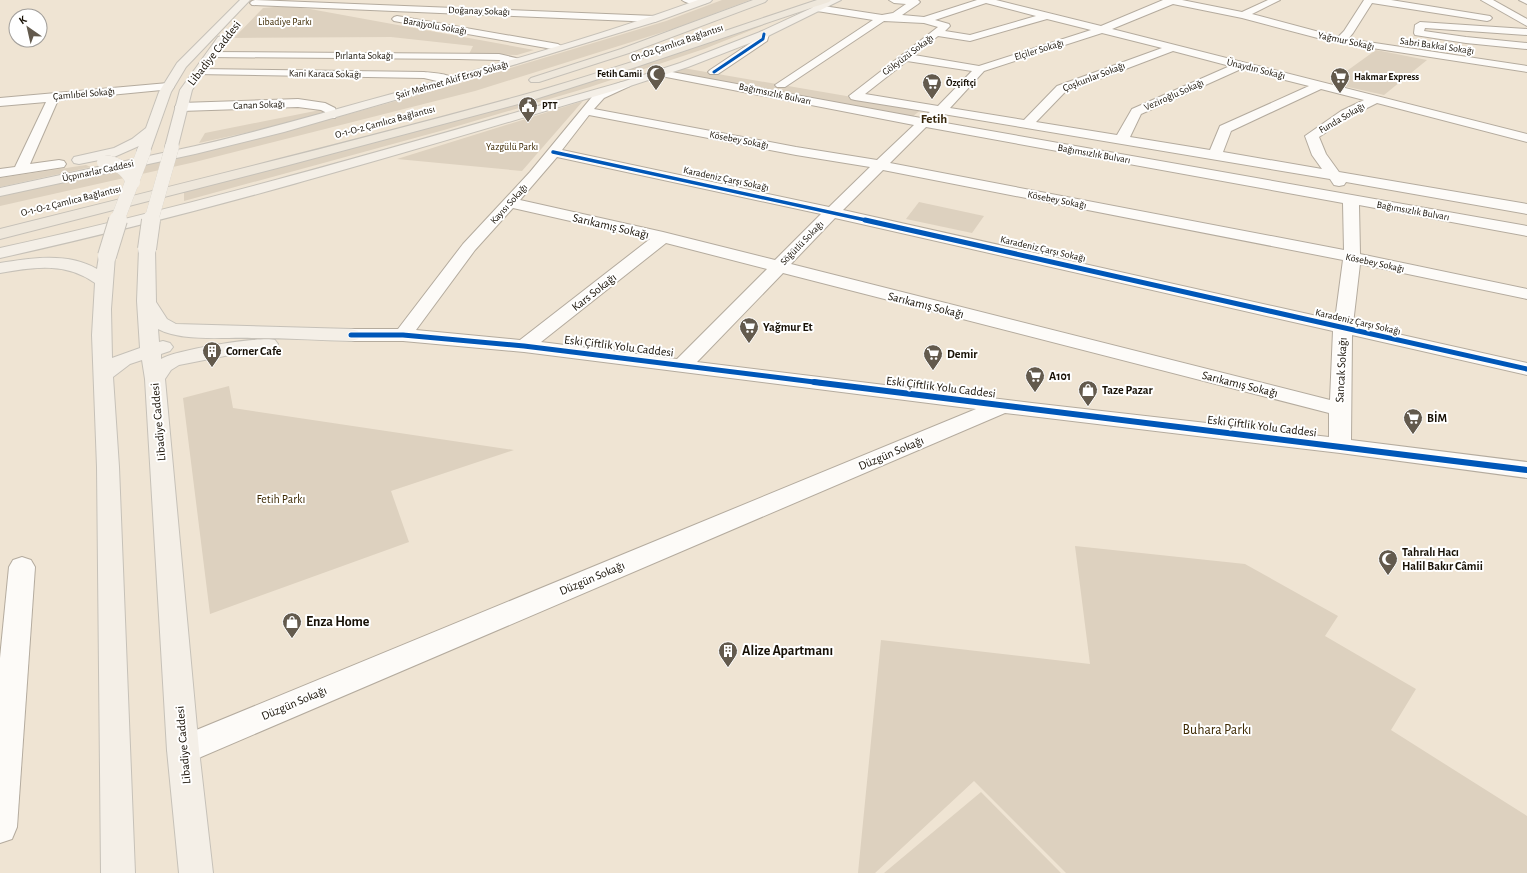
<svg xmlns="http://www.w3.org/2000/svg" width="1527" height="873" viewBox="0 0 1527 873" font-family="'Alegreya Sans',sans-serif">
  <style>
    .green { fill: #ddd1bf }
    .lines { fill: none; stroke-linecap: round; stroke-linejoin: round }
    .minor-casing { stroke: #b4ab9e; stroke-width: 2 }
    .major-casing { stroke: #c6c1b8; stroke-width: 2 }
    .highway-casing { stroke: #c6c1b8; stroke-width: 2 }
    .minor { fill: #fdfbf8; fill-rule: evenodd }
    .major { fill: #f4efe7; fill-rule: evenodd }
    .highway { fill: #eee7db; fill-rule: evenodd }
    .major-bridge-far1-casing { stroke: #c6c1b8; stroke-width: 14; stroke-linecap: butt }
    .major-bridge-casing { stroke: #c6c1b8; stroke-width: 20; stroke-linecap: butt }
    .major-bridge-far1 { stroke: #f4efe7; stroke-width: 14 }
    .major-bridge { stroke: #f4efe7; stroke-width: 18 }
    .cycleway-far3-casing { stroke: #fff; stroke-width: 4 }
    .cycleway-far2-casing { stroke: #fff; stroke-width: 5 }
    .cycleway-far1-casing { stroke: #fff; stroke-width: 7 }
    .cycleway-casing { stroke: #fff; stroke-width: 9 }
    .cycleway-far3 { stroke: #0057b8; stroke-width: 3 }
    .cycleway-far2 { stroke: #0057b8; stroke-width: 3.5 }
    .cycleway-far1 { stroke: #0057b8; stroke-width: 5 }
    .cycleway { stroke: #0057b8; stroke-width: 6 }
    .labels { text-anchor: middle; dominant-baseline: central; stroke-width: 4; stroke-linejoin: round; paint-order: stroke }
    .far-street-label { font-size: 10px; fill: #171005; stroke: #fff }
    .far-park-label { font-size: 10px; fill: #3c2800; stroke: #fff }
    .far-poi-label { font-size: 10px; font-weight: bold; fill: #171005; stroke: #fff; text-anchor: start }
    .street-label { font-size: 12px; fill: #171005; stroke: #fff }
    .poi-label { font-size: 12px; font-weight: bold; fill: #171005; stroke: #fff; text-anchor: start }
    .park-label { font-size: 12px; fill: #3c2800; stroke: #fff }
    .far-district-label { font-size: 13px; font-weight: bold; fill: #39290e; stroke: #fff }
    .near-poi-label { font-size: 14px; font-weight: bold; fill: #171005; stroke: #fff; text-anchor: start }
    .near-park-label { font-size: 14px; fill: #3c2800; stroke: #fff }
  </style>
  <rect width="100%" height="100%" fill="#efe4d3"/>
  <!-- green -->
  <g class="green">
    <path d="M 722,0 L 750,0 L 676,28 L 475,91 L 195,162 L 0,206 L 0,195 L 197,153 L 338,117 L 454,85 L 666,21 Z"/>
    <path d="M 285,6 L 310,9 L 534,50 L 517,55 L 469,54 L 473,46 L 391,37 L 234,38 L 263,8 Z"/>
    <path d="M 809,7 L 704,49 L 590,87 L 444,130 L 184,201 L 184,192 L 371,143 L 521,101 Z"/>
    <path d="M 1376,50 L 1427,60 L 1384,95 L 1330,83 Z"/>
    <path d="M 683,68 L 922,109 L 912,117 L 673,74 Z"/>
    <path d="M 583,101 L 522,171 L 397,159 Z"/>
    <path d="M 325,109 L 322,114 L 276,126 L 199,143 L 205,133 Z"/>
    <path d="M 86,165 L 91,167 L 0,187 L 0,178 Z"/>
    <path d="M 919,202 L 984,216 L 972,233 L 906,219 Z"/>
    <path d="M 229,386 L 233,408 L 514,450 L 391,491 L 409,542 L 210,614 L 183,398 Z"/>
    <path d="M 1075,546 L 1245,564 L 1338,616 L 1325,636 L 1416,689 L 1391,730 L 1527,816 L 1527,873 L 1066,873 L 974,781 L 875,873 L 858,873 L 881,640 L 1090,664 Z"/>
    <path d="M 981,792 L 1061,873 L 884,873 Z"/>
  </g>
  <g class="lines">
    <defs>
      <g id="minor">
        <path d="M 255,0 L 655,16 L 660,19 L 655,22 L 252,5 L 250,3 L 252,1 Z"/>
        <path d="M 682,0 L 709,0 L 710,1 C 704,6 688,5 682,0 Z"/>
        <path d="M 889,0 L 918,0 L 920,2 L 918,4 L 902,15 L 924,17 L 977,0 L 996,0 L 1101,26 L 1163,0 L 1182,0 L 1242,12 L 1268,0 L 1280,0 L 1252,14 L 1338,37 L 1344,31 L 1364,0 L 1391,0 L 1490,16 L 1492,18 L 1490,20 L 1487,21 L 1372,3 L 1353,33 L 1348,39 L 1527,66 L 1527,72 L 1333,42 L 1242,18 L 1173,4 L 1112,29 L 1527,134 L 1527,142 L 1377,103 L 1349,117 L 1319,137 L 1326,154 L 1339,172 L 1527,204 L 1527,214 L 1346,182 L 1344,185 L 1339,186 L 1334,185 L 1330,179 L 943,114 L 934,121 L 1527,226 L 1527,236 L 1359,205 L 1360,254 L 1527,289 L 1527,299 L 1360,264 L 1353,324 L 1527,363 L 1527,375 L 1352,335 L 1351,440 L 1527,462 L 1527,478 L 1340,453 L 1005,413 L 194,760 L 183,764 L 172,760 L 167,750 L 172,740 L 976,409 L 524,352 L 403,341 L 351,341 L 344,339 L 341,335 L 344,331 L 351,329 L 398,329 L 463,244 L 530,172 L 596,92 L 622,82 L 630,82 L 632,84 L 630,86 L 604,98 L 594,109 L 796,147 L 877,160 L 914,125 L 661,76 L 657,75 L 655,73 L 657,71 L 661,70 L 921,118 L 930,112 L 855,100 L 851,99 L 849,96 L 938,27 L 924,23 L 884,21 L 785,87 L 777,87 L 775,85 L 873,20 L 817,11 L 812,8 L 814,6 L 817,5 L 882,15 L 893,13 L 906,4 L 894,3 ZM 986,3 L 1036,16 L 970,35 L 945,31 L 950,26 L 949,24 L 935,20 ZM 1047,19 L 1091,30 L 979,66 L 914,55 L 938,36 L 970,41 ZM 1102,33 L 1162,48 L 1057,86 L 1024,120 L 950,108 L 984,71 ZM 1173,51 L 1230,66 L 1132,109 L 1117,135 L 1036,122 L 1065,92 ZM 907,61 L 972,71 L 938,106 L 865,94 ZM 1241,69 L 1309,86 L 1220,126 L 1210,150 L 1130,137 L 1141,114 ZM 1321,89 L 1364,100 L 1341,111 L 1305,136 L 1312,155 L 1322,169 L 1223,152 L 1231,131 ZM 589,115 L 796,155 L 870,167 L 829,207 L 562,150 ZM 926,127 L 1343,203 L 1344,250 L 890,163 ZM 557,157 L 821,214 L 775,260 L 663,232 L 520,200 ZM 883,170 L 1343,260 L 1335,320 L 843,210 ZM 513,208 L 650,239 L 520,340 L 416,330 L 475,250 ZM 835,218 L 1333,331 L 1330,400 L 791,264 ZM 666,243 L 767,269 L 677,359 L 541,342 ZM 783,273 L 1329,413 L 1329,437 L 1032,403 L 697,362 Z"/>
        <path d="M 1481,0 L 1493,0 L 1527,19 L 1527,26 Z"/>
        <path d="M 1519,0 L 1527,0 L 1527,4 Z"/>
        <path d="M 397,16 L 558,44 L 563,47 L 558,50 L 394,21 L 392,19 L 394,17 Z"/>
        <path d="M 1420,22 L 1527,29 L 1527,35 L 1425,28 L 1424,31 L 1466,37 L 1527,43 L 1527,49 L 1466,43 L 1415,35 L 1414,33 L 1415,25 Z"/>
        <path d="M 764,31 L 769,34 L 767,41 L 718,74 L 710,74 L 708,72 L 710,70 L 758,38 L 760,32 Z"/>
        <path d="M 211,52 L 499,54 L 520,59 L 521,61 L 516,64 L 499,60 L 459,59 L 207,57 L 206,55 L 207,53 Z"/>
        <path d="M 199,69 L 424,72 C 433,73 450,73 456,81 L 454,83 L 450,84 L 424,78 L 195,74 L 193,72 L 195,70 Z"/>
        <path d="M 168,83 L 172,85 L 174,87 L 172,89 L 58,100 L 30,164 L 59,160 L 64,161 L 66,164 L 64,167 L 0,177 L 0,169 L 15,167 L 46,102 L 0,106 L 0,98 Z"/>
        <path d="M 298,99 L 325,103 L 335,108 L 337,115 L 335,118 L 327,118 L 325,112 L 321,110 L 298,107 L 181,111 L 177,110 L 175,107 L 177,104 L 181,103 Z"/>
        <path d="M 22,557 L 31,560 L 35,567 L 17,827 L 12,839 L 0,843 L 0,658 L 9,567 L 13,560 Z"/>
      </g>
      <g id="major">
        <path d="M 240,0 L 250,0 L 186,67 L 171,92 L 149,154 L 139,154 L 137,151 L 139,146 L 114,157 L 79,164 L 74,163 L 72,160 L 74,157 L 114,148 L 132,139 L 146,128 L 159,92 L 177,63 Z"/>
        <path d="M 698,0 L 712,0 L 710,2 L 658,21 L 454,83 L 284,132 L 195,154 L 0,196 L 0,188 L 172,151 L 167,150 L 165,147 L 180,90 L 218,37 L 222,36 L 227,39 L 192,90 L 177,150 C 253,134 328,111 403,91 C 502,63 602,35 698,0 Z"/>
        <path d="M 829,0 L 841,0 L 768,36 L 688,67 L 630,86 C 421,148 213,211 0,258 L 0,248 C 210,202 416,141 622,82 L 680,63 L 760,32 Z"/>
        <path d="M 147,244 L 153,246 L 155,249 L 156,302 L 167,319 L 176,324 L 351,329 L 358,331 L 361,335 L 358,339 L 351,341 C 318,340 285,338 252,338 C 223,337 183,342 158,329 L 159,342 L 163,341 L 170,343 L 173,347 L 170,351 L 161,354 L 161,359 C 175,350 259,336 275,340 L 278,344 L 275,348 L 245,352 L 179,365 L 171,370 L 165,379 L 199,750 L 213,873 L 179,873 L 167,750 L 145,379 L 142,360 L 130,364 L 113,377 L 119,467 L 135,873 L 101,873 L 97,467 L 92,335 L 95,283 C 65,262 35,267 0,273 L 0,263 C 31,258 68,252 97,269 L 99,256 L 101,252 L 107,251 L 113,252 L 115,256 L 111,309 L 112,358 L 140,348 L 137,301 L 139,249 L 141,246 Z"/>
      </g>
      <g id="highway">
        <path d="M 753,0 L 767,0 L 765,2 L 629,53 L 539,82 L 531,82 L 529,80 L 531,78 L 621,49 Z"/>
        <path d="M 817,0 L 831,0 L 829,2 L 630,69 L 526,102 L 285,166 L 0,239 L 0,229 C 172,186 345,144 516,97 C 618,69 717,33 817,0 Z"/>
      </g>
    </defs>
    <!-- minor casing -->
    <use href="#minor" class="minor-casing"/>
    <!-- major casing -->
    <use href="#major" class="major-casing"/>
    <!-- highway casing -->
    <use href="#highway" class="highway-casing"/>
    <!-- minor -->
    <use href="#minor" class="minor"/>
    <!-- major -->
    <use href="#major" class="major"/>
    <!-- highway -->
    <use href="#highway" class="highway"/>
    <defs>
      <g id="major-bridge-far1">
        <path d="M 104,162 C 118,163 127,169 133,182"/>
        <path d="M 117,221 L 144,151"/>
        <path d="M 151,221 L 172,147"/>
      </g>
      <g id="major-bridge">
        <path d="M 147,249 L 151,220"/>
        <path d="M 107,256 L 118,220"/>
      </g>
    </defs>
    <!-- major-bridge-far1 casing -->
    <use href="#major-bridge-far1" class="major-bridge-far1-casing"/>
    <!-- major-bridge casing -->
    <use href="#major-bridge" class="major-bridge-casing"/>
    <!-- major-bridge-far1 -->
    <use href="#major-bridge-far1" class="major-bridge-far1"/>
    <!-- major-bridge -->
    <use href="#major-bridge" class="major-bridge"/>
    <defs>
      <path id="cycleway-far3" d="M 714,72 L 763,39 L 764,34"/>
      <path id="cycleway-far2" d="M 553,152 L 870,221"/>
      <g id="cycleway-far1">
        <path d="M 865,220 L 1527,369"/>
        <path d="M 351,335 L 403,335 L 524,346 L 822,383"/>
      </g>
      <path id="cycleway" d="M 814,382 L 1527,470"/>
    </defs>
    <!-- cycleway-far3 casing -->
    <use href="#cycleway-far3" class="cycleway-far3-casing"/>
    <!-- cycleway-far2 casing -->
    <use href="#cycleway-far2" class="cycleway-far2-casing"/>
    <!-- cycleway-far1 casing -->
    <use href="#cycleway-far1" class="cycleway-far1-casing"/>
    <!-- cycleway casing -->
    <use href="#cycleway" class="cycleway-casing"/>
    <!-- cycleway-far3 -->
    <use href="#cycleway-far3" class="cycleway-far3"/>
    <!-- cycleway-far2 -->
    <use href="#cycleway-far2" class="cycleway-far2"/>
    <!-- cycleway-far1 -->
    <use href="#cycleway-far1" class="cycleway-far1"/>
    <!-- cycleway -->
    <use href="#cycleway" class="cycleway"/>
  </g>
  <!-- icons -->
  <defs>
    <symbol id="mosque-pin" viewBox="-11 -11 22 30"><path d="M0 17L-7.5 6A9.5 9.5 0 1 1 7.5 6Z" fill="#635a4d" stroke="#fff"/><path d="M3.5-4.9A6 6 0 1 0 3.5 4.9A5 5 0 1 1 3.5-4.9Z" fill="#fff"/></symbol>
    <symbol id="supermarket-pin" viewBox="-11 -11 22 30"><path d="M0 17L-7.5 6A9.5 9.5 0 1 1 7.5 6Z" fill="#635a4d" stroke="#fff"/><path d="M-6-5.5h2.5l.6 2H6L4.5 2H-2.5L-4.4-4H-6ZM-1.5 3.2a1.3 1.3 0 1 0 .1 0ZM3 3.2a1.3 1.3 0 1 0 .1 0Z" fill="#fff"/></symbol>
    <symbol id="civic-pin" viewBox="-11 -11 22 30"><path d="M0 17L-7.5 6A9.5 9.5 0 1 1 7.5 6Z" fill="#635a4d" stroke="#fff"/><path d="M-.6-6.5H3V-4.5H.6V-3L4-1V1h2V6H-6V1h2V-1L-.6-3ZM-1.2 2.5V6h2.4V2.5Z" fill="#fff"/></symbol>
    <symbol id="building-pin" viewBox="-11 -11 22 30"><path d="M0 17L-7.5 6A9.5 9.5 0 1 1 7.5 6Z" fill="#635a4d" stroke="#fff"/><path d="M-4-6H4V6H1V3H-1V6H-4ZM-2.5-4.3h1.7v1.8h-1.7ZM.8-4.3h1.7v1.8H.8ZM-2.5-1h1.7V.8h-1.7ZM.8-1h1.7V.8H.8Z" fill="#fff"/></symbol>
    <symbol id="shop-pin" viewBox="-11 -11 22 30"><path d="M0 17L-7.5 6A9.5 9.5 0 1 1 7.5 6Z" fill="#635a4d" stroke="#fff"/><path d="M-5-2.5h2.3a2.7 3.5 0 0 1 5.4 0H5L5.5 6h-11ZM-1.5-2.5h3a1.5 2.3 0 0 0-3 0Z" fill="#fff"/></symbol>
  </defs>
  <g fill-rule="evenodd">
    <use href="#mosque-pin" x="645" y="63" width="22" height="30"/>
    <use href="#supermarket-pin" x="1329" y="66" width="22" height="30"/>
    <use href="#supermarket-pin" x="921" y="72" width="22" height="30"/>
    <use href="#civic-pin" x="517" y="95" width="22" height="30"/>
    <use href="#supermarket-pin" x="738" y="316" width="22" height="30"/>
    <use href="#building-pin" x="201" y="340" width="22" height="30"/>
    <use href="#supermarket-pin" x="922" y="343" width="22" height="30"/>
    <use href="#supermarket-pin" x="1024" y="365" width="22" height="30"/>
    <use href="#shop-pin" x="1077" y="379" width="22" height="30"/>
    <use href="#supermarket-pin" x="1402" y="407" width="22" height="30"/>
    <use href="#mosque-pin" x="1377" y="548" width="22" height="30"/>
    <use href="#shop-pin" x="281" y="611" width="22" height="30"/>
    <use href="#building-pin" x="717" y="640" width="22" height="30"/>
  </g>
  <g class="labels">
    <!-- far-street labels -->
    <g class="far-street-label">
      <text transform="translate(479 11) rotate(2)">Doğanay Sokağı</text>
      <text transform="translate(435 26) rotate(10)">Barajyolu Sokağı</text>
      <text transform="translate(1346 41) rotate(12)">Yağmur Sokağı</text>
      <text transform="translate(677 43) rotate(-19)">O1-O2 Çamlıca Bağlantısı</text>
      <text transform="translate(1437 46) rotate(8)">Sabri Bakkal Sokağı</text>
      <text transform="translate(1039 50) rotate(-17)">Elçiler Sokağı</text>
      <text transform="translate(908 55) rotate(-37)">Gökyüzü Sokağı</text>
      <text x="364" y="56">Pırlanta Sokağı</text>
      <text transform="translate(1256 69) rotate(14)">Ünaydın Sokağı</text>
      <text transform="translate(325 74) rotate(1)">Kani Karaca Sokağı</text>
      <text transform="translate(1094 77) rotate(-21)">Çoşkunlar Sokağı</text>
      <text transform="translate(452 80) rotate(-16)">Şair Mehmet Akif Ersoy Sokağı</text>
      <text transform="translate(84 94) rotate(-5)">Çamlıbel Sokağı</text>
      <text transform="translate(775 94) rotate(12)">Bağımsızlık Bulvarı</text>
      <text transform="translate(1174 95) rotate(-24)">Veziroğlu Sokağı</text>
      <text transform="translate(259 105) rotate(-2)">Canan Sokağı</text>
      <text transform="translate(1342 118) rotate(-30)">Funda Sokağı</text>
      <text transform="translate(385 122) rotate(-15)">O-1-O-2 Çamlıca Bağlantısı</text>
      <text transform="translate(739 140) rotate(11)">Kösebey Sokağı</text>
      <text transform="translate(1094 154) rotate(10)">Bağımsızlık Bulvarı</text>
      <text transform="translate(98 171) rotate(-12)">Üçpınarlar Caddesi</text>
      <text transform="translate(726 179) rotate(12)">Karadeniz Çarşı Sokağı</text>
      <text transform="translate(1057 200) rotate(11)">Kösebey Sokağı</text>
      <text transform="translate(71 201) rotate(-14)">O-1-O-2 Çamlıca Bağlantısı</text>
      <text transform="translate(509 204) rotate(-48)">Kayısı Sokağı</text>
      <text transform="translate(1413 211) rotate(10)">Bağımsızlık Bulvarı</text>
      <text transform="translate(802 243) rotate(-46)">Söğütlü Sokağı</text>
      <text transform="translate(1043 249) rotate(13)">Karadeniz Çarşı Sokağı</text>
      <text transform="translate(1375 263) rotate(12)">Kösebey Sokağı</text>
      <text transform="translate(1358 322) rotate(13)">Karadeniz Çarşı Sokağı</text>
    </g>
    <!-- far-park labels -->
    <g class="far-park-label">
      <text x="285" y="22">Libadiye Parkı</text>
      <text x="512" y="147">Yazgülü Parkı</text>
    </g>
    <!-- far-poi labels -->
    <g class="far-poi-label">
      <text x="642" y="74" text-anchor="end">Fetih Camii</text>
      <text x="1354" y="77">Hakmar Express</text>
      <text x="946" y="83">Özçiftçi</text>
      <text x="542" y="106">PTT</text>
    </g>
    <!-- street labels -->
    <g class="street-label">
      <text transform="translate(214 53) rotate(-52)">Libadiye Caddesi</text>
      <text transform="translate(611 226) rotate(13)">Sarıkamış Sokağı</text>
      <text transform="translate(594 292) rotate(-38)">Kars Sokağı</text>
      <text transform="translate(926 305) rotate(14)">Sarıkamış Sokağı</text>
      <text transform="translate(619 346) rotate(7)">Eski Çiftlik Yolu Caddesi</text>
      <text transform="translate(1341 370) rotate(-87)">Sancak Sokağı</text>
      <text transform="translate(1240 384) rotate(14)">Sarıkamış Sokağı</text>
      <text transform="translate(941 387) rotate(7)">Eski Çiftlik Yolu Caddesi</text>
      <text transform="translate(158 422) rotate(-95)">Libadiye Caddesi</text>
      <text transform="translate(1262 426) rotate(7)">Eski Çiftlik Yolu Caddesi</text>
      <text transform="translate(891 453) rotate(-23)">Düzgün Sokağı</text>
      <text transform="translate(592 578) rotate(-23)">Düzgün Sokağı</text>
      <text transform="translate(294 703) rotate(-23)">Düzgün Sokağı</text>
      <text transform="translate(183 745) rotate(-95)">Libadiye Caddesi</text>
    </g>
    <!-- poi labels -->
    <g class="poi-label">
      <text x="763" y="327">Yağmur Et</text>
      <text x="226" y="351">Corner Cafe</text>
      <text x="947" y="354">Demir</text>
      <text x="1049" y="376">A101</text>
      <text x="1102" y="390">Taze Pazar</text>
      <text x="1427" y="418">BİM</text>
      <text x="1402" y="552">Tahralı Hacı<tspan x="1402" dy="14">Halil Bakır Câmii</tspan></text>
    </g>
    <!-- park labels -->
    <g class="park-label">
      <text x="281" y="499">Fetih Parkı</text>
    </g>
    <!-- far-district labels -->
    <g class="far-district-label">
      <text x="934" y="119">Fetih</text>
    </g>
    <!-- near-poi labels -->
    <g class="near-poi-label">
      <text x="306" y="622">Enza Home</text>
      <text x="742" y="651">Alize Apartmanı</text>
    </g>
    <!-- near-park labels -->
    <g class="near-park-label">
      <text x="1217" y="730">Buhara Parkı</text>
    </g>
  </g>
  <!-- north arrow -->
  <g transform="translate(28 28) rotate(326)"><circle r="19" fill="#ffffff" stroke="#a29f9b"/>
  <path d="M0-3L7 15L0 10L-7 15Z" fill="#635a4d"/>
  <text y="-6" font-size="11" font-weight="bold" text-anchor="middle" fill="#171005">K</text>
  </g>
</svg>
